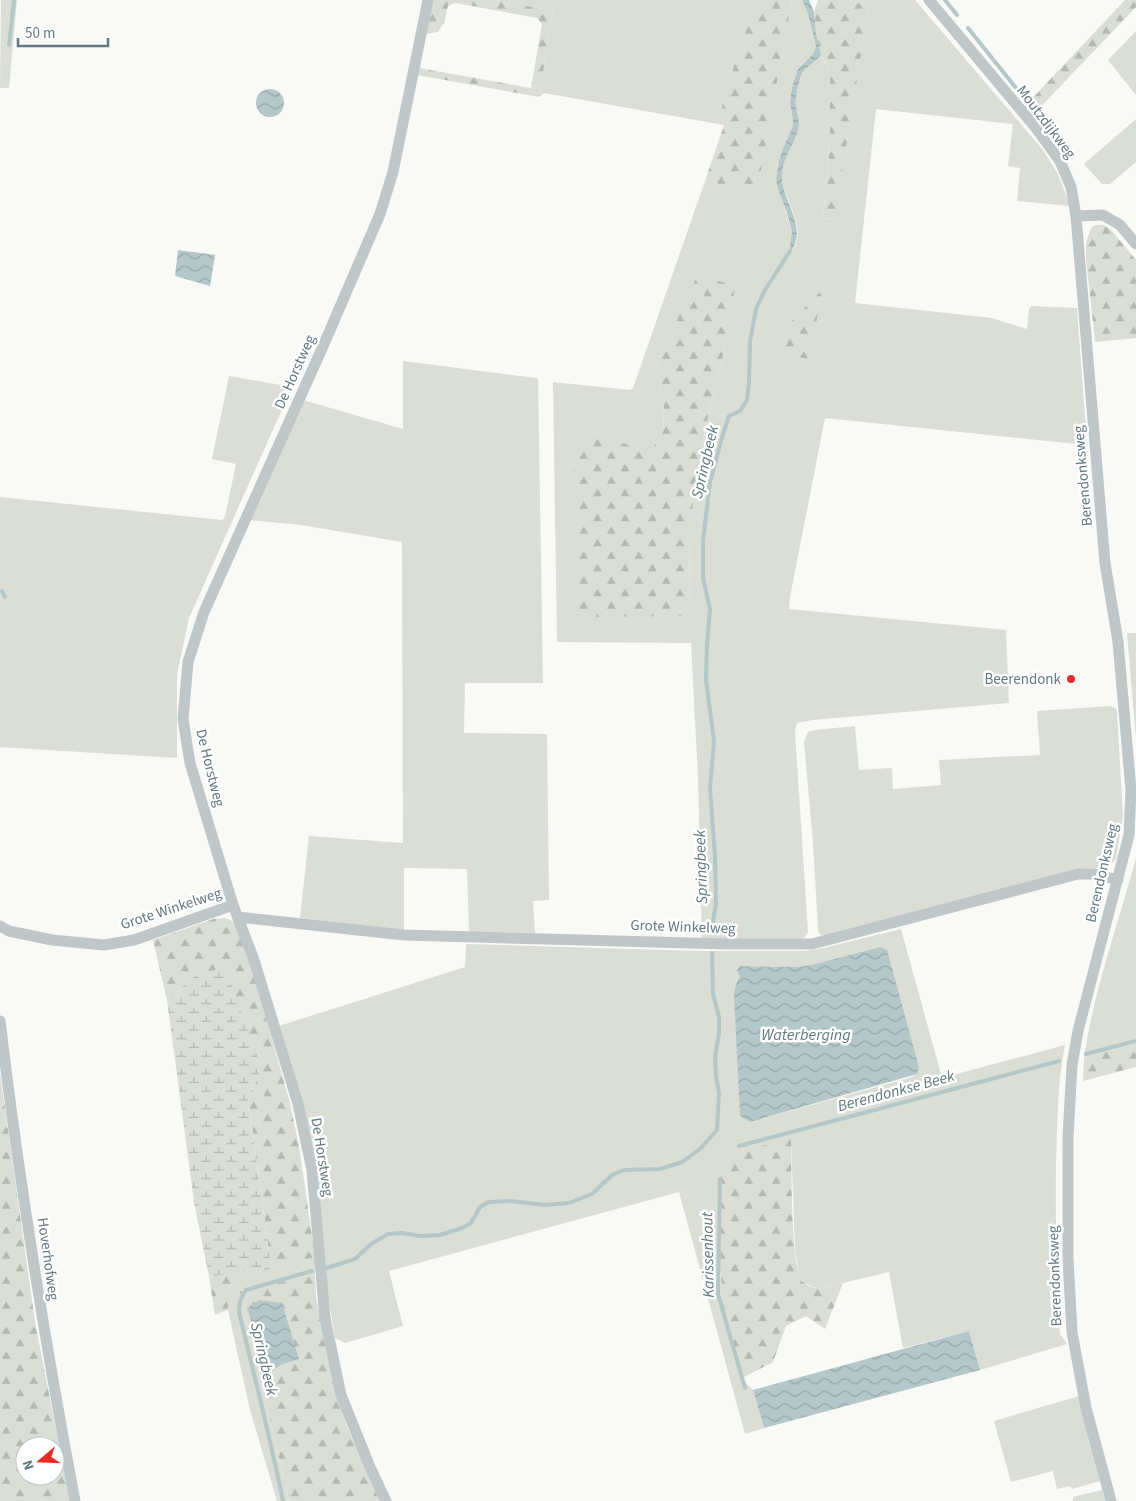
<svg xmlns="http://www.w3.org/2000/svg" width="1136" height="1501" viewBox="0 0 1136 1501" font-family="'Source Sans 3',sans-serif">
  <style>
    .grass { fill: #daded5; fill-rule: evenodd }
    .forest { fill: url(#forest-firs); fill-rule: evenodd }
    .wetland { fill: url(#wetland-marsh) }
    .water { fill: url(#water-waves) }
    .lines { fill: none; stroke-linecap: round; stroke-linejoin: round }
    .stream { stroke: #b5c8c9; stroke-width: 4 }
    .minor { stroke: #bfc7c9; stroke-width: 11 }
    .poi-dot { fill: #ec2b24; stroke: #fff; stroke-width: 2 }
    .labels { text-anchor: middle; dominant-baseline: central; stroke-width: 5; stroke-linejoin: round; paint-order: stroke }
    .street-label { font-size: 15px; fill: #627a83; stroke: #fff }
    .poi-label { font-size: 15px; fill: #627a83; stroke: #fff; text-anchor: end }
    .water-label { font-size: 16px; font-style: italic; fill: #5e7b7d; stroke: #fff }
  </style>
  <defs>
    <pattern id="forest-firs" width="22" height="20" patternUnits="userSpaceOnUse" patternTransform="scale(1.25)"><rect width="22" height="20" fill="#daded5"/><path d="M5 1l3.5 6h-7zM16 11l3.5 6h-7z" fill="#b4b9b2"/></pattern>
    <pattern id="wetland-marsh" width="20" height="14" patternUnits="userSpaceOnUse" patternTransform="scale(1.25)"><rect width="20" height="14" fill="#daded5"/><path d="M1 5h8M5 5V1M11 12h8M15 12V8" fill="none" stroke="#b4b9b2"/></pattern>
    <pattern id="water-waves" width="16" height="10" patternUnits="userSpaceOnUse" patternTransform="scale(1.25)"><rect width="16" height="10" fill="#b5c8c9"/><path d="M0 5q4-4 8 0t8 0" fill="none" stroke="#97a7a9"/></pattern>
  </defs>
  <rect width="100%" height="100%" fill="#f9f9f6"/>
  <!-- grass -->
  <g class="grass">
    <path d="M 1,0 L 17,0 L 9,88 L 0,88 Z"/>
    <path d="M 496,0 L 763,0 L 749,22 L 722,105 L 724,125 L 544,93 L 539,97 L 553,11 Z"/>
    <path d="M 792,0 L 802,0 L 808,14 L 816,47 L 813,54 L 798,69 L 792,87 L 790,102 L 793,121 L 792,130 L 783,148 L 779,161 L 776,179 L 792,232 L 790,253 C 811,232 783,200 782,177 C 781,157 796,144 798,126 C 800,118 796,111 796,103 C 795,95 798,85 801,77 C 805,66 815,63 821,54 L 830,72 L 830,143 L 823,218 L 833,220 L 869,7 L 849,0 L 915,0 L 1043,150 L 1058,174 L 1070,206 L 1017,201 L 1020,168 L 1008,166 L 1013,124 L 876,109 L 855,303 L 992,318 L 1027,329 L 1029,309 L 1032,306 L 1077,308 L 1087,445 L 825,418 L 790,597 L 789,609 L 1006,630 L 1009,703 L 812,720 L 797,723 L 795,731 L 808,932 L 804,938 L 794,941 L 702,940 L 698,777 L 691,643 L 557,642 L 553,382 L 630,390 L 633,388 L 705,181 L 757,191 ZM 698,274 L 734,286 L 726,343 L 705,430 L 689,528 L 690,616 L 601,435 L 651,454 L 663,430 L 664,407 L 657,363 Z"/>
    <path d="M 1136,31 L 1136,95 L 1108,60 Z"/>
    <path d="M 1136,119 L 1136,162 L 1110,184 L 1102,184 L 1084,164 Z"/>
    <path d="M 403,361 L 536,378 L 538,379 L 543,683 L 465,683 L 464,733 L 547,734 L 549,900 L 533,901 L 535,933 L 469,932 L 467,869 L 404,868 L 404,930 L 300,918 L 309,836 L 403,843 L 402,542 L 301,525 L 248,520 L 303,400 L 403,429 Z"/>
    <path d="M 229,376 L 292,387 L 189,618 L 177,675 L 177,758 L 0,747 L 0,497 L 222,520 L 225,517 L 236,464 L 212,459 Z"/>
    <path d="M 1127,633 L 1136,633 L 1136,739 Z"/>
    <path d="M 1111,706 L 1117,710 L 1123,816 L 1116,859 L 1107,868 L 1077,869 L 830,936 L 820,935 L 818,930 L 813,843 L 804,742 L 808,732 L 815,730 L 855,726 L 859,770 L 892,768 L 893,789 L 941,785 L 939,760 L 1040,755 L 1037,711 Z"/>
    <path d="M 1136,858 L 1136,1043 L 1084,1058 C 1094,989 1118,925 1136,858 Z"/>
    <path d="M 901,929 L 942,1078 L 1065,1045 C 1059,1074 1058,1103 1057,1132 C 1054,1200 1057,1267 1060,1334 L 1067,1344 L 980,1370 L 969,1331 L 903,1348 L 889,1272 L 818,1289 L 804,1283 L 799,1276 L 795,1248 L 791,1138 L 720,1273 L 726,1324 L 741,1378 L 753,1390 L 764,1428 L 745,1434 L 679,1192 L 389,1271 L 403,1326 L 345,1343 L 335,1338 L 325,1277 L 321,1221 L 279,1026 L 465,967 L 466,944 L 699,951 L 804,951 L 819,949 ZM 819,963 L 917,1074 L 909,1078 L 750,1122 L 740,1116 L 736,980 L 740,977 L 740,966 L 798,967 Z"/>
    <path d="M 315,1257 L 315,1274 L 240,1291 L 289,1501 L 277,1501 L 250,1410 L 228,1310 L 228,1289 C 241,1272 293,1263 315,1257 Z"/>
    <path d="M 1079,1396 L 1100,1481 L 1072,1489 L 1070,1486 L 1057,1489 L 1053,1471 L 1011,1482 L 994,1421 Z"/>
    <path d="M 1102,1490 L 1105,1501 L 1073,1501 L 1073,1497 Z"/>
  </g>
  <!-- forest -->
  <g class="forest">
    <path d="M 433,0 L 496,0 L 553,11 L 539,97 L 417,75 L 419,68 L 531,88 L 542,24 L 537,18 L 456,3 L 448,6 L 444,23 L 438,32 L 426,34 Z"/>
    <path d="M 763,0 L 792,0 L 757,192 L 705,181 L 724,125 L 722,105 L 737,56 L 749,22 Z"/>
    <path d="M 818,0 L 849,0 L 869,7 L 834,220 L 823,218 L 830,143 L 830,72 L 821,54 L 816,33 L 814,12 Z"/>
    <path d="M 1125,0 L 1136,0 L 1136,7 L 1032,116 L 1025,106 Z"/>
    <path d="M 1095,225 L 1104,225 L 1111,230 L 1136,260 L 1136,338 L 1095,342 L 1086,258 L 1086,243 L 1091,228 Z"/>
    <path d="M 698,274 L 735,286 L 726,343 L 705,430 L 689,528 L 690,616 L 576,617 L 573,447 L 601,435 L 651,453 L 663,430 L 664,407 L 657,363 Z"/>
    <path d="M 822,290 L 810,359 L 785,355 L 789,324 Z"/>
    <path d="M 226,918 L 234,922 L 250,961 L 290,1103 L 299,1146 L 315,1257 C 293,1263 241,1272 228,1289 L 228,1310 L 215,1315 L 209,1277 L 271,1267 L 248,1097 L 253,1091 L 196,975 L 167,1000 L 153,940 L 213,919 Z"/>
    <path d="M 1136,1043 L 1136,1067 L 1083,1081 L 1084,1058 Z"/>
    <path d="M 0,1073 L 35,1322 L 70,1501 L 0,1501 ZM 25,1446 L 55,1446 L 55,1476 L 25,1476 Z"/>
    <path d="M 791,1137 C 792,1161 790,1270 803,1282 C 815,1293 830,1286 843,1283 L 825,1329 L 806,1316 L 786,1326 L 773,1362 L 742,1378 L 726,1324 L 722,1298 L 717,1174 L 726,1157 Z"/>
    <path d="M 315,1274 L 316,1296 L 336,1396 L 348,1429 L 380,1501 L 289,1501 L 240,1291 ZM 259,1300 L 283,1364 L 268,1373 Z"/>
  </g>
  <!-- wetland -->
  <path class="wetland" d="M 225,967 L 261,1067 L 253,1091 L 248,1098 L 271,1267 L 209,1277 L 194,1202 L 167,1000 L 196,975 Z"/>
  <!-- water -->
  <g class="water">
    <path d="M 802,0 L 809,0 L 814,12 L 816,33 L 821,54 C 816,63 805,66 801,76 C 798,85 795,97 796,106 C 797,113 799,118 799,125 C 796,144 783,155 782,175 C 781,202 811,229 789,254 L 792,232 L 787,213 L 778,189 L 776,179 L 779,161 L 783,148 L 792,129 L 793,121 L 790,102 L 792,87 L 798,69 L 813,54 L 816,47 L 808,14 Z"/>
    <circle cx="270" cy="103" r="14"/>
    <path d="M 178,250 L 215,255 L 210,286 L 175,276 Z"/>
    <path d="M 881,947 L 887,950 L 919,1067 L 917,1074 L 750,1122 L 740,1116 L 734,994 L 737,980 L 740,977 L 737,970 L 740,966 L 798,967 L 819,963 Z"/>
    <path d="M 259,1300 L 282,1303 L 299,1359 L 283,1364 L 268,1373 L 247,1308 Z"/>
    <path d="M 969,1331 L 980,1370 L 764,1428 L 753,1390 Z"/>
  </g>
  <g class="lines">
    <!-- stream -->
    <g class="stream">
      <path d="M 945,0 L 957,15"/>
      <path d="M 968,28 L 1028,103"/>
      <path d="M 9,45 L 14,0"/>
      <path d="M 1047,126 L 1065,148"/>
      <path d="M 2,591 L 5,597"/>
      <path d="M 711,933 L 716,904 L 715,856 L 710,788 L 714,741 L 706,680 L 707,645 L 710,609 L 703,578 L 703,541 L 710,482 L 723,434 L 729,416 L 740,411 L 747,400 L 749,382 L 750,341 L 756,309 L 765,290 L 790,251"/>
      <path d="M 1086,1054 L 1136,1041"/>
      <path d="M 739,1146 L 1059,1061"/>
      <path d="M 720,1179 L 718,1294 L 745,1388"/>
      <path d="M 327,1268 L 355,1259 L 371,1244 L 388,1234 L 402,1233 L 420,1236 L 440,1235 L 462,1228 L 471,1223 L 480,1207 L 489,1202 L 510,1201 L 545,1205 L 569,1203 L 592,1194 L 612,1175 L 624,1170 L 660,1169 L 682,1162 L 700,1149 L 717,1130 L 719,1093 L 716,1076 L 715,1057 L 719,1033 L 719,1017 L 713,994 L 712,953"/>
      <path d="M 283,1501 C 270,1437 254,1375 239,1312 C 239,1302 241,1298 246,1290 L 312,1271"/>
    </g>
    <!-- minor -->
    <g class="minor">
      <path d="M 929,0 L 1036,128 L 1060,161 L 1071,187 L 1076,216 L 1105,563 L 1118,642 L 1131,790 L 1129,835 L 1078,1031 L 1072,1065 L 1068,1137 L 1068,1258 L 1072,1332 L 1086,1408 L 1111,1501"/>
      <path d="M 1076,216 L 1103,215 L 1120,225 L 1136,244"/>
      <path d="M 238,917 L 404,935 L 726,944 L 812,944 L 1078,874 L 1094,874 L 1118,880"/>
      <path d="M 0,926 L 9,931 L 52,940 L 104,945 L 134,940 L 233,905"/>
      <path d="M 0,1021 C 19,1182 45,1342 75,1501"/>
      <path d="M 386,1501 L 370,1467 L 341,1395 L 325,1318 L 312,1170 L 298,1104 L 254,960 L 233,905 L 190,763 L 183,719 L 188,662 L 204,612 L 324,344 L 380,214 L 393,172 L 428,0"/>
    </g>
  </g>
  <!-- markers -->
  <circle class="poi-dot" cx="1071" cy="679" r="5"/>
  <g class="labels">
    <!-- street labels -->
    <g class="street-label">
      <text transform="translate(1046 122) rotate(53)">Moutzdijkweg</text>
      <text transform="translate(295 372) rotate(-66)">De Horstweg</text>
      <text transform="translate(1083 476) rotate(-95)">Berendonksweg</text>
      <text transform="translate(210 768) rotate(76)">De Horstweg</text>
      <text transform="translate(1102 873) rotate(-77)">Berendonksweg</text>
      <text transform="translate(171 909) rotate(-18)">Grote Winkelweg</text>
      <text transform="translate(683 927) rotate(2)">Grote Winkelweg</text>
      <text transform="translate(322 1157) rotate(81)">De Horstweg</text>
      <text transform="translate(48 1259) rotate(82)">Hoverhofweg</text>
      <text transform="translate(1055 1276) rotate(-92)">Berendonksweg</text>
    </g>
    <!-- poi labels -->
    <g class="poi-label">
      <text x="1061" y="679">Beerendonk</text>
    </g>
    <!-- water labels -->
    <g class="water-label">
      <text transform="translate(705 462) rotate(-77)">Springbeek</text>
      <text transform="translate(701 867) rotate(-92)">Springbeek</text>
      <text x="806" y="1035">Waterberging</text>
      <text transform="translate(896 1091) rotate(-15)">Berendonkse Beek</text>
      <text transform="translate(708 1255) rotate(-91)">Karissenhout</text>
      <text transform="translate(264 1359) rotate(77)">Springbeek</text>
    </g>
  </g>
  <!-- north arrow -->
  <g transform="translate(40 1461) rotate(251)"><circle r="24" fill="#ffffff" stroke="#c0cacd"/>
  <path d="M0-4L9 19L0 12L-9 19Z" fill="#ec2b24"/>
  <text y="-8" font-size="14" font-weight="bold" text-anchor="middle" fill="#627a83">N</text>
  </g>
  <!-- scale -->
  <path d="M18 38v8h90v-8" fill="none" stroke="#627a83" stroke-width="2.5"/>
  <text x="25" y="38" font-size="15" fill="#627a83" stroke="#ffffff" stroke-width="4" paint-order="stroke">50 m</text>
</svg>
